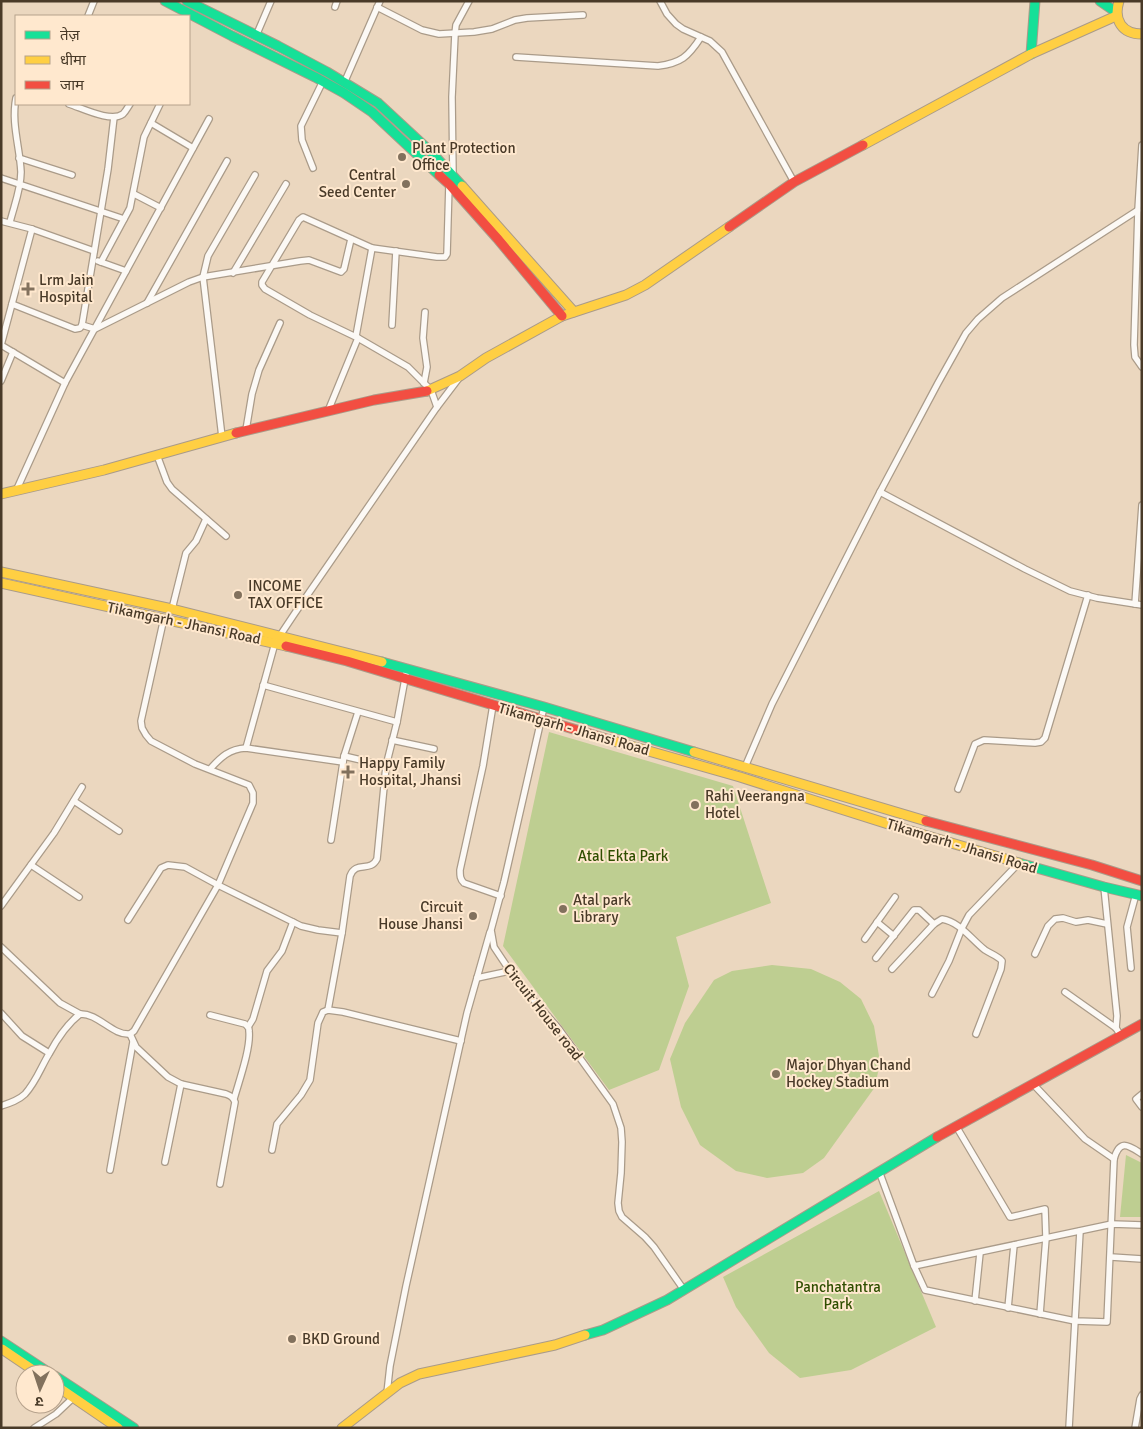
<svg xmlns="http://www.w3.org/2000/svg" width="1143" height="1429" viewBox="0 0 1143 1429" font-family="Signika,'Noto Sans Devanagari',sans-serif">
  <style>
    .green { fill: #bece91 }
    .lines { fill: none; stroke-linecap: round; stroke-linejoin: round }
    .street-casing { stroke: #aa9b89; stroke-width: 8 }
    .fast-casing { stroke: #aa9b89; stroke-width: 11 }
    .slow-casing { stroke: #aa9b89; stroke-width: 11 }
    .jam-casing { stroke: #aa9b89; stroke-width: 11 }
    .street { stroke: #fcf9f5; stroke-width: 5.5 }
    .fast { stroke: #16e098; stroke-width: 9 }
    .slow { stroke: #ffcf43; stroke-width: 9 }
    .jam { stroke: #f24e42; stroke-width: 9 }
    .poi-dot { fill: #82715d; stroke: #ffe8ce; stroke-width: 2 }
    .labels { text-anchor: middle; dominant-baseline: central; stroke-width: 4; stroke-linejoin: round; paint-order: stroke }
    .poi-label { font-size: 15px; fill: #493a28; stroke: #ffe8ce; text-anchor: start }
    .street-label { font-size: 15px; fill: #493a28; stroke: #ffe8ce }
    .park-label { font-size: 15px; fill: #2f4e00; stroke: #ffe8ce }
  </style>
  <rect width="100%" height="100%" fill="#ebd7bf"/>
  <!-- green -->
  <g class="green">
    <path d="M 549,732 L 733,786 L 771,903 L 676,937 L 689,986 L 659,1070 L 609,1090 L 503,946 Z"/>
    <path d="M 772,965 L 811,969 L 840,982 L 861,999 L 874,1026 L 880,1062 L 875,1087 L 824,1158 L 803,1173 L 767,1178 L 736,1171 L 700,1145 L 681,1107 L 670,1059 L 685,1023 L 714,980 L 732,971 Z"/>
    <path d="M 1126,1155 L 1142,1163 L 1142,1217 L 1120,1217 Z"/>
    <path d="M 879,1191 L 936,1327 L 851,1370 L 800,1378 L 769,1353 L 736,1307 L 723,1277 Z"/>
  </g>
  <g class="lines">
    <defs>
      <g id="street">
        <path d="M 660,1 L 667,14 L 676,24 L 683,29 L 710,41 L 722,52 L 794,182"/>
        <path d="M 335,7 L 337,1"/>
        <path d="M 377,7 L 422,30 L 439,34 L 474,32 L 492,29 L 515,20 L 527,18 L 583,15"/>
        <path d="M 88,16 L 94,1"/>
        <path d="M 256,36 L 271,1"/>
        <path d="M 516,57 L 658,66 C 681,63 688,57 701,37"/>
        <path d="M 345,81 L 380,1"/>
        <path d="M 69,104 C 82,108 111,123 123,114 C 126,111 128,107 130,104"/>
        <path d="M 114,117 L 108,169 L 82,325 L 95,329 L 189,282 L 203,277 L 300,261 L 309,260 L 341,272 L 344,269 L 351,239"/>
        <path d="M 151,123 L 193,148"/>
        <path d="M 1142,145 L 1138,210 L 1134,345 L 1135,357 L 1142,367"/>
        <path d="M 19,158 L 72,175"/>
        <path d="M 313,168 L 302,140 L 301,126 L 323,81"/>
        <path d="M 453,176 L 452,97 L 455,34 L 456,25 L 469,1"/>
        <path d="M 1,178 L 124,219"/>
        <path d="M 134,194 L 161,208"/>
        <path d="M 1,221 L 32,229 L 94,251"/>
        <path d="M 10,222 C 14,206 21,189 21,172 C 20,148 11,123 16,98"/>
        <path d="M 98,261 L 126,271"/>
        <path d="M 101,262 L 130,208 L 144,137 L 160,104"/>
        <path d="M 233,273 L 286,184"/>
        <path d="M 147,303 L 227,161"/>
        <path d="M 12,304 L 75,329 L 80,328 L 82,325"/>
        <path d="M 392,325 L 396,251"/>
        <path d="M 356,336 L 372,248"/>
        <path d="M 1,345 L 32,229"/>
        <path d="M 1,345 L 65,383"/>
        <path d="M 1,381 L 13,352"/>
        <path d="M 424,383 L 427,367 L 423,338 L 425,312"/>
        <path d="M 437,407 L 459,378"/>
        <path d="M 328,411 L 358,338 L 310,315 L 265,289 L 262,285 L 262,282 L 299,220 L 303,217 L 372,248 L 437,257 L 445,257 L 447,254 L 449,184"/>
        <path d="M 246,430 L 252,394 L 259,370 L 280,323"/>
        <path d="M 222,437 L 203,277 L 208,256 L 255,175"/>
        <path d="M 157,455 L 167,482 L 172,489 L 226,536"/>
        <path d="M 16,491 L 65,383 L 209,119"/>
        <path d="M 880,492 L 1025,569 L 1070,591 L 1097,598 L 1142,605"/>
        <path d="M 1135,604 L 1142,505"/>
        <path d="M 172,609 L 186,553 L 196,541 L 206,519"/>
        <path d="M 263,685 L 397,722"/>
        <path d="M 493,705 L 483,766 L 460,870 C 460,876 460,879 464,883 L 501,896"/>
        <path d="M 544,707 L 504,882 L 491,930 L 494,947 L 516,980 L 559,1029 L 613,1104 L 621,1128 L 622,1142 L 621,1173 L 618,1203 L 619,1211 L 622,1217 L 645,1237 L 654,1247 L 684,1290"/>
        <path d="M 392,740 L 434,749"/>
        <path d="M 246,748 L 275,643 L 295,613 L 437,407 L 431,390 L 408,367 L 358,338"/>
        <path d="M 344,756 L 358,712"/>
        <path d="M 745,767 L 772,704 L 880,492 L 938,383 L 966,333 L 978,319 L 1002,298 L 1138,210"/>
        <path d="M 210,769 C 221,757 229,749 246,748 L 343,762"/>
        <path d="M 958,789 L 975,744 L 984,740 L 1035,743 L 1041,742 L 1045,738 L 1088,595"/>
        <path d="M 74,801 L 119,831"/>
        <path d="M 331,840 L 344,756 L 386,766"/>
        <path d="M 31,865 L 79,897"/>
        <path d="M 1104,887 L 1117,1016 L 1116,1028"/>
        <path d="M 1,906 L 54,833 L 82,787"/>
        <path d="M 128,920 L 161,868 L 168,865 L 185,867 L 218,885 L 301,926 L 318,930 L 342,933"/>
        <path d="M 877,922 L 894,936"/>
        <path d="M 865,939 L 895,897"/>
        <path d="M 1,947 L 60,1003 L 80,1014"/>
        <path d="M 1035,954 L 1048,926 L 1055,919 L 1063,918 L 1076,922 L 1088,920 L 1107,924"/>
        <path d="M 876,958 L 914,910 L 919,910 L 934,924"/>
        <path d="M 1131,968 L 1127,927 L 1136,894"/>
        <path d="M 892,969 L 934,924 L 942,919 C 960,922 971,939 985,950 C 991,954 998,956 1002,961 L 1001,969 L 976,1034"/>
        <path d="M 477,978 L 510,971"/>
        <path d="M 1065,992 L 1116,1028 L 1121,1036"/>
        <path d="M 932,994 L 949,961 L 962,928 L 969,915 L 1019,863"/>
        <path d="M 328,1010 L 342,933 L 350,876 C 356,860 370,873 377,859 L 386,766 L 397,722 L 407,668"/>
        <path d="M 1,1013 L 22,1036 L 49,1053"/>
        <path d="M 210,1015 L 245,1024 C 248,1027 249,1026 249,1031 C 251,1048 239,1081 234,1099"/>
        <path d="M 248,1027 L 253,1019 L 267,971 L 282,951 L 293,922"/>
        <path d="M 130,1034 L 136,1047 L 168,1077 L 181,1084 L 226,1094 C 231,1096 233,1097 235,1102 L 220,1184"/>
        <path d="M 1033,1084 L 1085,1139 L 1114,1159"/>
        <path d="M 1142,1094 L 1136,1099 L 1142,1107"/>
        <path d="M 1,1106 C 10,1103 19,1100 25,1094 C 36,1082 41,1067 49,1054 C 57,1039 67,1024 80,1014 C 98,1013 113,1036 130,1034 L 134,1031 L 218,885 L 253,803 L 253,793 L 249,785 L 195,764 L 151,741 L 146,735 L 142,728 L 141,721 L 164,618"/>
        <path d="M 956,1126 L 1010,1217 L 1011,1217 L 1045,1209 L 1046,1238 L 1040,1314"/>
        <path d="M 272,1150 L 277,1124 L 301,1095 L 310,1080 L 318,1023 L 323,1012 L 328,1010 L 343,1012 L 461,1041"/>
        <path d="M 165,1162 L 181,1084"/>
        <path d="M 110,1170 L 133,1042"/>
        <path d="M 879,1171 L 914,1266 L 1112,1224 L 1142,1225"/>
        <path d="M 1111,1257 L 1142,1259"/>
        <path d="M 914,1266 L 925,1290 L 1075,1321 L 1107,1322 L 1114,1159 C 1120,1138 1129,1146 1142,1154"/>
        <path d="M 975,1301 L 980,1253"/>
        <path d="M 1008,1308 L 1014,1245"/>
        <path d="M 387,1393 L 390,1366 L 406,1286 L 467,1013 L 490,932"/>
        <path d="M 34,1428 L 56,1414 L 74,1397"/>
        <path d="M 1069,1428 L 1080,1231"/>
        <path d="M 1135,1428 L 1140,1399 L 1142,1395"/>
      </g>
      <g id="fast">
        <path d="M 165,1 L 232,36 L 315,77 L 344,93 L 372,112 L 439,175"/>
        <path d="M 187,1 L 278,46 L 327,72 L 378,103 L 433,154 L 462,186"/>
        <path d="M 1100,1 L 1116,12"/>
        <path d="M 1031,54 L 1035,1"/>
        <path d="M 382,662 L 544,707 L 694,752"/>
        <path d="M 1019,863 L 1104,887 L 1142,896"/>
        <path d="M 585,1335 L 603,1330 L 667,1300 L 937,1137"/>
        <path d="M 1,1341 L 51,1374"/>
        <path d="M 55,1376 L 134,1428"/>
      </g>
      <g id="slow">
        <path d="M 1119,1 C 1113,20 1122,34 1142,34"/>
        <path d="M 863,145 L 1031,54 L 1116,16"/>
        <path d="M 462,186 L 574,312"/>
        <path d="M 427,391 L 460,376 L 486,358 L 562,316 L 626,295 L 645,285 L 729,227"/>
        <path d="M 1,494 L 104,470 L 236,433"/>
        <path d="M 1,572 L 172,609 L 382,662"/>
        <path d="M 1,583 L 286,646"/>
        <path d="M 610,740 L 740,777 L 904,829 L 1019,863"/>
        <path d="M 694,752 L 926,821"/>
        <path d="M 2,1349 L 39,1374"/>
        <path d="M 55,1385 L 118,1428"/>
        <path d="M 342,1428 L 400,1383 L 419,1374 L 555,1345 L 585,1335"/>
      </g>
      <g id="jam">
        <path d="M 439,175 L 449,184 L 497,238 L 562,316"/>
        <path d="M 729,227 L 794,182 L 863,145"/>
        <path d="M 236,433 L 374,400 L 427,391"/>
        <path d="M 286,646 L 347,661 L 610,740"/>
        <path d="M 926,821 L 1092,865 L 1142,881"/>
        <path d="M 937,1137 L 1142,1024"/>
      </g>
    </defs>
    <!-- street casing -->
    <use href="#street" class="street-casing"/>
    <!-- fast casing -->
    <use href="#fast" class="fast-casing"/>
    <!-- slow casing -->
    <use href="#slow" class="slow-casing"/>
    <!-- jam casing -->
    <use href="#jam" class="jam-casing"/>
    <!-- street -->
    <use href="#street" class="street"/>
    <!-- fast -->
    <use href="#fast" class="fast"/>
    <!-- slow -->
    <use href="#slow" class="slow"/>
    <!-- jam -->
    <use href="#jam" class="jam"/>
  </g>
  <!-- markers -->
  <g class="poi-dot">
    <circle cx="402" cy="157" r="5"/>
    <circle cx="406" cy="184" r="5"/>
    <path d="M25.5 281.5h5v5h5v5h-5v5h-5v-5h-5v-5h5z"/>
    <circle cx="238" cy="595" r="5"/>
    <path d="M345.5 764.5h5v5h5v5h-5v5h-5v-5h-5v-5h5z"/>
    <circle cx="695" cy="805" r="5"/>
    <circle cx="563" cy="909" r="5"/>
    <circle cx="473" cy="916" r="5"/>
    <circle cx="776" cy="1074" r="5"/>
    <circle cx="292" cy="1339" r="5"/>
  </g>
  <g class="labels">
    <!-- poi labels -->
    <g class="poi-label">
      <text x="412" y="148">Plant Protection<tspan x="412" dy="17">Office</tspan></text>
      <text x="396" y="175" text-anchor="end">Central<tspan x="396" dy="17">Seed Center</tspan></text>
      <text x="39" y="280">Lrm Jain<tspan x="39" dy="17">Hospital</tspan></text>
      <text x="248" y="586">INCOME<tspan x="248" dy="17">TAX OFFICE</tspan></text>
      <text x="359" y="763">Happy Family<tspan x="359" dy="17">Hospital, Jhansi</tspan></text>
      <text x="705" y="796">Rahi Veerangna<tspan x="705" dy="17">Hotel</tspan></text>
      <text x="573" y="900">Atal park<tspan x="573" dy="17">Library</tspan></text>
      <text x="463" y="907" text-anchor="end">Circuit<tspan x="463" dy="17">House Jhansi</tspan></text>
      <text x="786" y="1065">Major Dhyan Chand<tspan x="786" dy="17">Hockey Stadium</tspan></text>
      <text x="302" y="1339">BKD Ground</text>
    </g>
    <!-- street labels -->
    <g class="street-label">
      <text transform="translate(184 623) rotate(12)">Tikamgarh - Jhansi Road</text>
      <text transform="translate(574 729) rotate(16)">Tikamgarh - Jhansi Road</text>
      <text transform="translate(962 846) rotate(17)">Tikamgarh - Jhansi Road</text>
      <text transform="translate(543 1012) rotate(52)">Circuit House road</text>
    </g>
    <!-- park labels -->
    <g class="park-label">
      <text x="623" y="856">Atal Ekta Park</text>
      <text x="838" y="1287">Panchatantra<tspan x="838" dy="17">Park</tspan></text>
    </g>
  </g>
  <!-- border -->
  <rect width="1143" height="1429" fill="none" stroke="#493a28" stroke-width="5"/>
  <!-- legend -->
  <rect x="15" y="15" width="175" height="90" fill="#ffe8ce" stroke="#b6a28c"/>
  <rect x="25" y="31" width="25" height="8" fill="#16e098" stroke="#b6a28c"/>
  <text x="60" y="40" font-size="15" fill="#493a28">तेज़</text>
  <rect x="25" y="56" width="25" height="8" fill="#ffcf43" stroke="#b6a28c"/>
  <text x="60" y="65" font-size="15" fill="#493a28">धीमा</text>
  <rect x="25" y="81" width="25" height="8" fill="#f24e42" stroke="#b6a28c"/>
  <text x="60" y="90" font-size="15" fill="#493a28">जाम</text>
  <!-- north arrow -->
  <g transform="translate(40 1389) rotate(183)"><circle r="24" fill="#ffe8ce" stroke="#b6a28c"/>
  <path d="M0-4L9 19L0 12L-9 19Z" fill="#82715d"/>
  <text y="-8" font-size="14" font-weight="bold" text-anchor="middle" fill="#493a28">उ</text>
  </g>
</svg>
